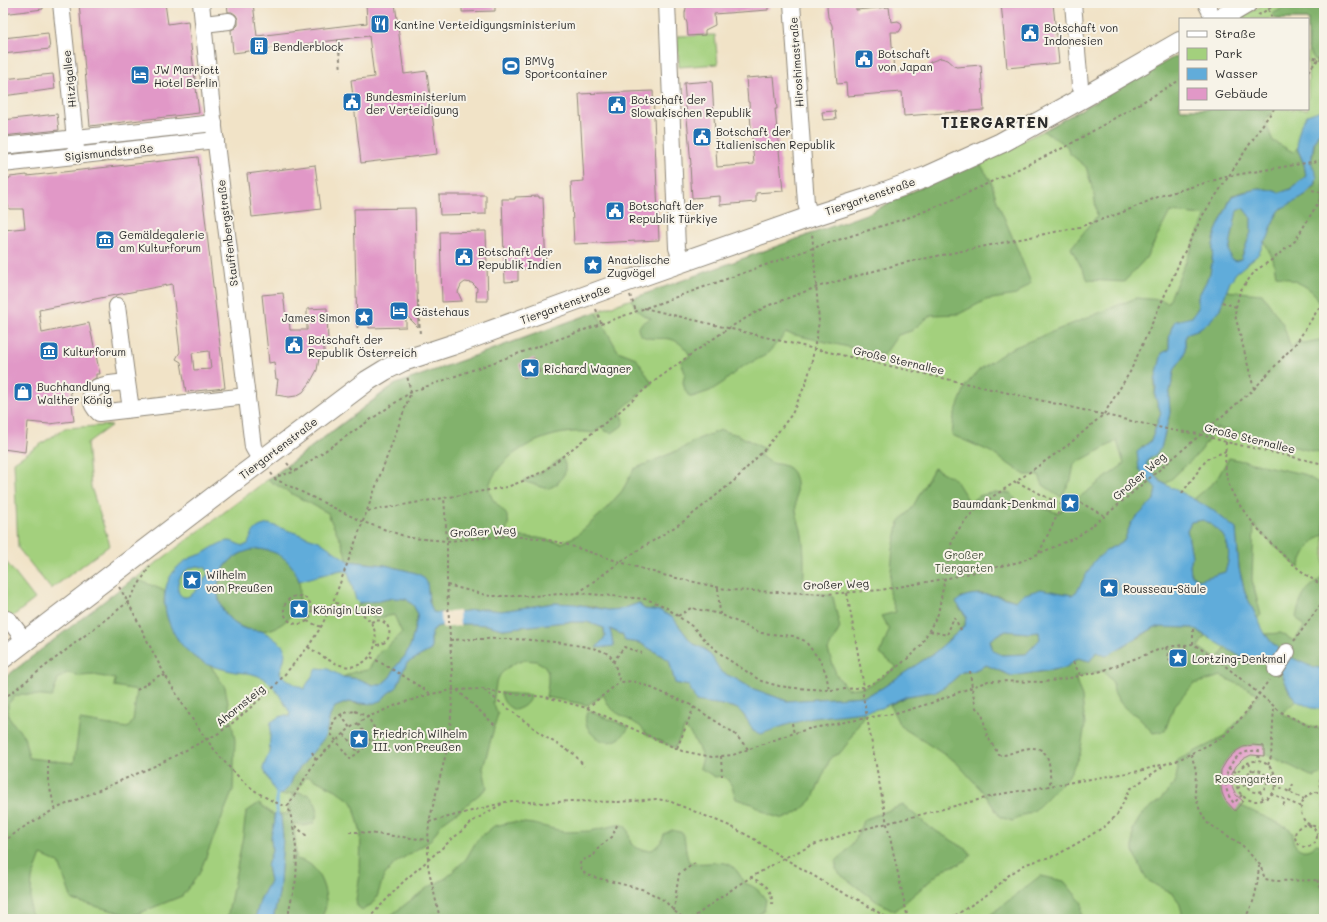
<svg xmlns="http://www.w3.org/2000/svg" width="1327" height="922" viewBox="0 0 1327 922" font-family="Mali,sans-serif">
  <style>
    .green { fill: #a3d07d; stroke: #677e54 }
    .forest { fill: #82b26c; stroke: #566e4c; fill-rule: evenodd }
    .water { fill: #61acda; stroke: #466c82; fill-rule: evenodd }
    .pier { fill: #f1e3c7 }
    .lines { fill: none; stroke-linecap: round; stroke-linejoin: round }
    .stream { stroke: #61acda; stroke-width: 3.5 }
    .building { fill: #e198c7; fill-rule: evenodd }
    .minor-casing { stroke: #8e8779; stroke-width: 18 }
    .major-casing { stroke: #8e8779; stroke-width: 22 }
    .path { stroke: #8e8779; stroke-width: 2; stroke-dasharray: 3 3; stroke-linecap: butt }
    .minor { stroke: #fff; stroke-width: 16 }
    .major { stroke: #fff; stroke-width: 20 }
    .labels { text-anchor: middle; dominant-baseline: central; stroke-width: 4; stroke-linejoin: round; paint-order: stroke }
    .poi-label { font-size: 11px; fill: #2b2b2b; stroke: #f7f3e8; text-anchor: start }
    .street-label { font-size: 11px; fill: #2b2b2b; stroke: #f7f3e8 }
    .park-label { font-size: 11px; fill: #495440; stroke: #f7f3e8 }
    .district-label { font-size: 15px; font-weight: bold; letter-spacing: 1px; fill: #2b2b2b; stroke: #f7f3e8 }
  </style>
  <rect width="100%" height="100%" fill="#f7f3e8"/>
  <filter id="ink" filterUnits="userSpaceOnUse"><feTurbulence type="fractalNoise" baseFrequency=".025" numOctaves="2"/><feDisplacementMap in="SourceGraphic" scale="8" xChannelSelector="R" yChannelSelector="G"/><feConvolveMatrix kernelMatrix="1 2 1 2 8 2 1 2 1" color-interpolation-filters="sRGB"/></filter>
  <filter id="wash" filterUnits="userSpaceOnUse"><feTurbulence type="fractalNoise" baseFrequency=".012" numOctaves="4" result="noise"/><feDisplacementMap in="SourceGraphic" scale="16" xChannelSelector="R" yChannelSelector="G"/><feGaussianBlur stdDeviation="0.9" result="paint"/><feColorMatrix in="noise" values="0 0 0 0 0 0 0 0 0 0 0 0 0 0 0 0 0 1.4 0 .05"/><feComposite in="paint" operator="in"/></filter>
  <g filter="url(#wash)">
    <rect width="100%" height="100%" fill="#f1e3c7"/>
    <!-- green -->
    <g class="green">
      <path d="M 1266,3 L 1324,3 L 1324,919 L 532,919 L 502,915 L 501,919 L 3,919 L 3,679 C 128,583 255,490 380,395 L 394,385 L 869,213 L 926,185 L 1043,131 L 1180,54 L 1180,109 L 1308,109 L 1308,19 L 1239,19 Z"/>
      <path d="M 715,35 L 718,64 L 679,67 L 677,36 Z"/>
      <path d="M 112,425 L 87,443 L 91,487 L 110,545 L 51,589 L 18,548 L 14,462 L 65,428 Z"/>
      <path d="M 3,558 L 35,599 L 3,624 Z"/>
    </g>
    <!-- forest -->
    <g class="forest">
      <path d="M 1292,3 L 1324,3 L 1324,85 L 1320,68 L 1308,49 L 1308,19 L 1277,19 L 1272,14 Z"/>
      <path d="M 1176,56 L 1180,60 L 1180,109 L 1274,109 L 1265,121 L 1273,141 L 1293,152 L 1298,147 L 1298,151 L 1304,164 L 1306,176 L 1291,189 L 1279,193 C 1264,185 1248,191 1232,195 L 1216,231 L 1213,245 L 1212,262 L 1210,274 L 1198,297 L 1198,308 L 1192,317 L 1172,326 L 1169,339 L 1169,350 L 1162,353 L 1155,381 L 1155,396 L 1161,413 L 1151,441 L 1142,447 L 1148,479 L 1156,488 L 1154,500 L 1131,523 L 1124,541 L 1107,550 L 1077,591 L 1072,595 L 1056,592 L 1016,601 L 1001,596 L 979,594 L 961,597 L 959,608 L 966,616 L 965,626 L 934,653 L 882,688 L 865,696 L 787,701 L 751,688 L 736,679 L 720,672 L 712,657 L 705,649 L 692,643 L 673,618 L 661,611 L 644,609 L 639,603 L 622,609 L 608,610 L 591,606 L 554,603 L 501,611 L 483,609 L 473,610 L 448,614 L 432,612 L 429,601 L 428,591 L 416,573 L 385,565 L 348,561 L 341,541 L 330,519 L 328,513 L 292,494 L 268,480 L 394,385 L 596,312 L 618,351 L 636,358 L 652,383 L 620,411 L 624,420 L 622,426 L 612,433 L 605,431 L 601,427 L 593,433 C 561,427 515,444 496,472 C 493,477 489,483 489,489 C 490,503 506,508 508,519 C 510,525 505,528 507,536 L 538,538 L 562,543 L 577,535 L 602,513 L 622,491 L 634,469 L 681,449 L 698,439 L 721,430 L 738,435 L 765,449 L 760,455 C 763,457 766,461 770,462 C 776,465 783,463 790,469 C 800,478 795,499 796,511 C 797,519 801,527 802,535 C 805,554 804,573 803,593 L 827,594 L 833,597 L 840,628 L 828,650 L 836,674 L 847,689 L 864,687 L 873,683 L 897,667 L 880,654 L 889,630 L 881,616 L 896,612 L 889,593 L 893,548 L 899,522 L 912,508 L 934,468 L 955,479 L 970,503 C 980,491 997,493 1011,493 L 1019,505 L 1025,502 L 1058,513 L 1124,464 L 1117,441 L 1074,464 L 1071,480 L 1061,497 L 1043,485 L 1039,475 L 1025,475 L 989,451 L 952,435 L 954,416 L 966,385 L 979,370 L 1010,349 L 1136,298 L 1162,300 L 1168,303 L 1205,217 L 1203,215 L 1170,212 L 1146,258 L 1124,282 L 1088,280 L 1071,248 L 1097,216 L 1094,194 L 1086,167 L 1069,153 L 1067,146 L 1043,131 Z"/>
      <path d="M 1324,127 L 1324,313 C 1321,308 1319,301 1316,296 C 1307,284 1289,279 1276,275 L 1273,259 L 1264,241 C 1273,232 1272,217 1282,208 C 1292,199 1311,199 1316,184 C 1318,175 1313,171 1311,163 C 1311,161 1312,157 1313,154 C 1315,141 1314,138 1324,127 Z"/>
      <path d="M 979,162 L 991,181 L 997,201 L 1017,248 L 1031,283 L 1016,295 L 986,300 L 959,314 L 931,315 L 911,331 L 898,335 L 884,355 L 786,333 L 766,355 L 740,368 L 724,382 L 710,391 L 692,397 L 688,395 L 685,390 L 683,382 L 685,373 L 681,362 L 690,356 C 686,348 679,341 670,339 C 660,337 638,343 638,327 L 644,322 L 651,318 C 639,315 637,310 631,299 L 869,213 L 926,185 Z"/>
      <path d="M 1243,208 L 1251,218 L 1251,232 L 1241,259 L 1236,261 L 1231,259 L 1229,251 L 1237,209 Z"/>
      <path d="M 1226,291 L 1262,294 L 1283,324 L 1291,348 L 1297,342 L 1305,343 L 1324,339 L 1324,454 L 1216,428 L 1200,452 L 1166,484 L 1161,482 L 1146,464 L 1149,459 L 1155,455 L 1161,448 L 1170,413 L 1169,396 L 1175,368 L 1182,359 L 1185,351 L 1185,338 L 1188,333 L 1197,330 L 1219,311 Z"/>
      <path d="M 562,458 L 565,464 L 565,473 L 557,484 L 548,489 L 523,481 L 544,471 Z"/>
      <path d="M 1229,458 L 1303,474 L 1324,486 L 1324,534 C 1310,542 1304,553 1299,568 L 1262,534 L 1254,525 L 1252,580 L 1261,615 L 1257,619 L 1245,593 L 1239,568 L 1236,529 L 1210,508 L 1193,500 L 1216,480 Z"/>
      <path d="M 1203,520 C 1226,531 1234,548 1225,572 L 1199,580 L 1191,574 L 1190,566 L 1192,556 L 1187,530 L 1191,522 Z"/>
      <circle cx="259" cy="590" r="41"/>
      <path d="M 1324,575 L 1324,669 C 1300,666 1279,653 1265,634 L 1281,633 L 1294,641 L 1304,627 L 1296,617 C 1298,608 1301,598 1307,590 C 1312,584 1320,581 1324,575 Z"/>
      <path d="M 134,578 L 165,591 L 164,602 L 168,620 L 178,640 L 191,654 L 210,665 L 225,687 L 235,740 L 233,790 L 199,874 L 182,896 L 132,916 L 72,900 L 59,863 L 41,855 L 32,879 L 30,911 L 35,919 L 3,919 L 3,679 ZM 67,673 L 81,676 L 94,675 L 115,679 L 114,686 L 137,690 L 133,721 L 128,728 L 80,720 L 74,763 L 29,758 L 24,736 L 9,718 L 8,713 L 8,704 L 14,697 L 22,694 L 52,697 L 58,679 Z"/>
      <path d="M 1107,578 L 1114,578 L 1120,588 C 1114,595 1108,598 1101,592 L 1101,589 Z"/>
      <path d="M 393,598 L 406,599 L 413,605 L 418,614 L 411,644 L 405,656 L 397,665 L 390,677 L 381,685 L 373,685 L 359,679 L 343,677 L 354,672 L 368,670 L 381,650 L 385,649 L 402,633 L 394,615 L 373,619 L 358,608 L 359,603 L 379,601 Z"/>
      <path d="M 565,622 L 587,622 L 604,628 L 605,648 L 609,629 L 623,635 L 625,641 L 640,643 L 669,660 L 675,683 L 689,686 L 723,705 L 739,709 L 750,724 L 753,731 L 812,718 L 866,711 L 847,744 L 840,753 L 831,757 L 812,800 L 801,810 L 793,815 L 783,819 L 770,815 L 752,804 L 736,799 L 732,786 L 727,779 L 722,776 L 715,777 L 700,768 L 703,758 L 694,739 L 685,727 L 675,748 C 666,743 655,740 646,734 C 644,732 643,729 641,727 C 627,717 608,713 604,695 L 587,705 L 546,697 L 548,684 L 548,673 L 545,666 L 536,661 L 523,660 L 517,662 L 507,668 L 500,675 L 496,684 L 493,703 L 498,714 L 483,768 L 487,788 L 459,811 L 442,823 L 430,841 L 395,863 L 384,876 L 377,897 L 370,906 L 362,910 L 357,906 L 356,900 L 360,874 L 361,833 L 353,803 L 336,790 L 307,776 L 295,792 L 310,795 C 318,807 320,811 313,824 L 303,826 L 293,823 L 295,837 L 296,859 C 301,860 307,862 311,865 C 320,874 327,891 326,904 C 326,909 323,914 321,919 L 273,919 L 279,894 L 280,882 L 283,838 L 281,817 L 274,815 L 275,822 L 271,838 L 272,851 L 267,866 L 270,881 L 260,900 L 255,919 L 227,919 L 243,836 L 246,812 L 259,803 L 274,815 L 275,814 L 290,814 L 288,806 L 294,793 L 287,795 L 281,795 L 290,786 L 294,775 L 325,737 L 330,716 L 335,707 L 348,702 L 361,704 L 382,700 L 387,694 L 397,687 L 402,673 L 407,663 L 431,650 L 431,634 L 436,627 L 449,624 L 472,624 L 487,625 L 503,629 Z"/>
      <path d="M 1155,627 L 1193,628 L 1205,636 L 1198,647 L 1218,660 L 1226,647 L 1251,663 L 1265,661 L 1280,669 L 1290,693 L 1297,701 L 1281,713 L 1311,727 L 1324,729 L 1324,771 L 1319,776 L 1316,775 L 1315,778 L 1264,753 L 1264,746 C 1224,740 1205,784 1235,810 L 1239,805 L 1291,829 L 1290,831 L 1293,833 C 1290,848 1307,857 1316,844 L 1324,845 L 1324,919 L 1181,919 L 1182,912 L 1179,902 L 1173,894 L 1147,880 L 1133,851 L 1133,829 L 1142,814 L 1160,800 L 1175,783 L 1178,768 L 1176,761 L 1222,738 L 1243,716 L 1259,694 L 1221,676 L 1194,684 L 1174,706 L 1165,731 L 1153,733 L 1137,716 L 1126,709 L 1119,701 L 1114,692 L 1113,683 L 1108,676 L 1102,671 L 1075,677 L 1082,697 L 1085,725 L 1080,754 L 1068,777 L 1035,810 L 1012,821 L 1000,817 L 984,793 L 956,762 L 900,726 L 890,705 L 907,696 L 938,691 L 951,682 L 962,672 L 973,671 L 986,665 L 1012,676 L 1065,668 L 1078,658 L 1090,661 L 1096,652 L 1118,648 L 1140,637 Z"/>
      <path d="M 1006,631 L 1028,633 L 1039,632 L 1040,639 L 1026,654 L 1002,655 L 993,651 L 990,640 L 997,635 Z"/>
      <path d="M 501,693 L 531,695 C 528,704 524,707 515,710 C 506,706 503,702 501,693 Z"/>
      <path d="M 588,711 L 629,727 C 610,761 576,728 588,711 Z"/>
      <path d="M 903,805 L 931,828 L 968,850 L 971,855 L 967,860 L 959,864 L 944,869 L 895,911 L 876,901 L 841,875 L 836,869 L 836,861 C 850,848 858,839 863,820 Z"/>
      <path d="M 513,822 L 534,824 L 566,832 L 590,831 L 617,825 L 624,825 L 628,830 L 631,844 L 641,850 L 652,850 L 661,843 L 664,834 L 672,830 L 683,833 C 686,843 685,852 689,862 C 714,868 729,850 744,883 C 755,886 760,891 766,900 L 764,911 L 752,919 L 532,919 L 502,915 L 501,919 L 386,919 L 427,888 L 446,878 L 466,859 L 477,840 L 494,826 Z"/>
      <path d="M 1040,876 L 1064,881 L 1082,903 L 1082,919 L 985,919 Z"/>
    </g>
    <!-- water -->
    <g class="water">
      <path d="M 1324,109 L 1324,127 L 1319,132 L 1314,142 L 1311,162 L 1317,177 L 1315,185 L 1302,198 L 1282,208 L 1279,211 L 1274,220 L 1268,238 L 1264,241 L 1259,254 L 1236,273 L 1230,282 L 1219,311 L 1209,322 L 1197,330 L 1188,333 L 1185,338 L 1185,351 L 1182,359 L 1175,368 L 1169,396 L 1170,413 L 1161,448 L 1155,455 L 1149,459 L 1146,464 L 1161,482 L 1210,508 L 1236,529 L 1239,568 L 1245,593 L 1265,634 L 1273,644 L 1288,656 L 1310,666 L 1324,669 L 1324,709 L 1311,708 L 1297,701 L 1290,693 L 1282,674 L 1275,666 L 1265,661 L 1251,663 L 1193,628 L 1155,627 L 1106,656 L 1096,652 L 1090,661 L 1078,658 L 1065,668 L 1012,676 L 986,665 L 973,671 L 962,672 L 951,682 L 938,691 L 907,696 L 881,708 L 864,712 L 812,718 L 786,725 L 761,734 L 753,731 C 750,724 745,715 739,710 C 733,705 705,703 696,701 L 689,686 L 675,683 L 669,660 L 640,643 L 625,641 L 623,635 L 610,629 L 614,646 L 596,648 L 605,637 L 604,628 L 587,622 L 565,622 L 503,629 L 487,625 L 472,624 L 449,624 L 436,627 L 431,634 L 431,650 L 407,663 L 402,673 L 402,675 L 397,687 L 387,694 L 382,700 L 372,704 L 348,702 L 335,707 L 330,716 L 325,737 L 294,775 L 290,786 L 281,795 L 275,792 L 263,768 L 269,752 L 271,722 L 277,718 L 285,715 L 289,717 L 290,713 C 284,702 275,686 264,679 C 255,673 246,673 235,672 C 227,670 219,668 211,666 C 179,655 154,611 169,579 C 175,567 186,558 199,555 C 203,554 203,553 207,551 C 211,548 223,541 229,541 C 233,541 239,545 243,546 L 248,544 C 253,531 254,527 269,524 L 319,541 L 348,561 L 385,565 L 416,573 L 422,576 L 427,582 L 429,601 L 433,612 L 448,614 L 473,610 L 483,609 L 501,611 L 554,603 L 575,604 L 608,610 L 622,609 L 639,603 L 644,609 L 661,611 L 673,618 L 692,643 L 704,649 L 712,657 L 721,672 L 736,679 L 751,688 L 787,701 L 865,696 L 882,688 L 934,653 L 965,626 L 966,616 L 956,602 C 969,588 999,596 1016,601 L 1022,595 L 1041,589 L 1072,595 L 1077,591 L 1094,561 L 1107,550 L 1124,541 L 1131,523 L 1154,500 L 1156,488 L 1139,469 L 1137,452 L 1151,441 L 1161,413 L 1155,396 L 1156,387 L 1155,381 L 1162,353 L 1169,350 C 1169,340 1169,330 1175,321 L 1192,317 L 1198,308 L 1198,297 L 1210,274 L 1212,262 L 1213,245 L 1216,231 L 1232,196 C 1249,191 1263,185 1279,193 L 1291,189 L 1306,176 L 1304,164 L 1298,150 L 1297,140 L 1301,124 L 1307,115 ZM 1243,208 L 1251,218 L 1251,232 L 1241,259 L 1236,261 L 1231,259 L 1229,251 L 1237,210 ZM 1203,520 C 1226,531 1234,548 1225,572 L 1198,580 L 1191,574 L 1190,566 L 1192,556 L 1187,530 L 1191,522 ZM 257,549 C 278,550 293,561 299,581 L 341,570 L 348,572 L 356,600 L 359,603 L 379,601 L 393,598 L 406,599 L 413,605 L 418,614 L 411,644 L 405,656 L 397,665 L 390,677 L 381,685 L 373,685 L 359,679 L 343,677 L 328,669 L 317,668 L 304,689 C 295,685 287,680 280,673 C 282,665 288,653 283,646 C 280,643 265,631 261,631 C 254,630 249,630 243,628 C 222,619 212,595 221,574 C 227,559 241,551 257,549 ZM 198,566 L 206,568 L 208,573 C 178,629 163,570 198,566 ZM 1107,578 L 1114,578 L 1120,588 C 1114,595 1108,598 1101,592 L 1101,589 ZM 1006,631 L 1028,633 L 1039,632 L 1040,639 L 1026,654 L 1002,655 L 993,651 L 990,640 L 997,635 Z"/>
      <path d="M 276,814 L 280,815 L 281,817 L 283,838 L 280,882 L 279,894 L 273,919 L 255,919 L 260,900 L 270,881 L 267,866 L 272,851 L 271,835 L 275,822 L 274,815 Z"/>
    </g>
    <!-- pier -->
    <path class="pier" d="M 459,611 L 460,626 L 442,628 L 441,613 Z"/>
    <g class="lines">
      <!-- stream -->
      <path class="stream" d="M 277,793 L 277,814"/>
    </g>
    <g id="blocks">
      <!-- building -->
      <g class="building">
        <path d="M 3,3 L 43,3 L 43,9 L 3,14 Z"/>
        <path d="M 79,3 L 165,3 L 168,24 L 188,21 L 199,113 L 90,126 Z"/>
        <path d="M 227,3 L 253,3 L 257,36 L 367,23 L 366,3 L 395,3 L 404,74 L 427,71 L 437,154 L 361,163 L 351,80 L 374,77 L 369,36 L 233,53 L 231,30 L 235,28 L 238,25 L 238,19 L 236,15 L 232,12 L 228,12 Z"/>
        <path d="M 462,3 L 495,3 L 495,11 L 462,12 Z"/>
        <path d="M 687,3 L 768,3 L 768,10 L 714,14 L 715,25 L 705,30 L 705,35 L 688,36 L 687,23 L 685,18 L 685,13 Z"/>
        <path d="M 828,3 L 856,3 L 856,10 L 889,7 L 891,22 L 898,21 L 901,23 L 902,27 L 899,32 L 891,32 L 894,72 L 926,69 L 930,62 L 941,58 L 948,60 L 956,67 L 981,65 L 984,110 L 904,116 L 902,92 L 847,96 L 846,83 L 837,84 L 832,25 L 828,17 L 827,7 Z"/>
        <path d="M 1001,3 L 1053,3 L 1059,63 L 1007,68 Z"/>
        <path d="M 48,33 L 50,49 L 3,54 L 3,38 Z"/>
        <path d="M 53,74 L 55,89 L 3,96 L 3,79 Z"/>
        <path d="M 774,76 L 777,109 L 775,109 L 783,191 L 756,193 L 756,202 L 720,205 L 720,196 L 692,198 L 690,165 L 691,165 L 684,83 L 712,81 L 717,167 L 754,164 L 749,102 L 748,102 L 746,78 Z"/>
        <path d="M 653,91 L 659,240 L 574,244 L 571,182 L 584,181 L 579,94 Z"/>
        <path d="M 835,111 L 836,119 L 823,120 L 822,112 Z"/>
        <path d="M 57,114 L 59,130 L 3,136 L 3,120 Z"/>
        <path d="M 198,157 L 225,388 L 186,392 L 181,362 L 176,359 L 180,352 L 172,284 L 39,310 L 42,333 L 89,323 L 100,374 L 96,374 L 96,378 L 90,381 L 86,385 L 70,387 L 74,421 L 49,424 L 28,422 L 25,452 L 3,449 L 3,230 L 25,228 L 23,209 L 9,209 L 8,205 L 3,206 L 3,189 L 6,188 L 5,179 L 9,179 L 10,177 L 27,175 L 27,176 ZM 209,351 L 211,369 L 194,370 L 192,353 Z"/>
        <path d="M 315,165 L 321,209 L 252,217 L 247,174 Z"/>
        <path d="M 439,195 L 486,195 L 486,214 L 440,215 Z"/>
        <path d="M 539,196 L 539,198 L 543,198 L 546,268 L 518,269 L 518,281 L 505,282 L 502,199 L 515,199 L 515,197 Z"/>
        <path d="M 415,208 L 418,327 L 406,315 L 406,327 L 369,328 L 369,317 L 357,328 L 354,209 Z"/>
        <path d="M 486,231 L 488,301 L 476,301 L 477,288 L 472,283 L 465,282 L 461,285 L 458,292 L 462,301 L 442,302 L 440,232 Z"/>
        <path d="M 283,293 L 286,318 L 289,318 L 290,330 L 307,330 L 307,309 L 327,308 L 328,343 L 324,343 L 324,353 L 320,353 L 317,370 L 310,383 L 303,392 L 296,396 L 289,397 L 276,395 L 278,379 L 276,379 L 274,362 L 269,363 L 262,295 Z"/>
        <path d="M 534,358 L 540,372 L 524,378 L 519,364 Z"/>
        <path d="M 1252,745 L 1264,746 L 1264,756 L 1251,755 L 1243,759 L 1236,766 L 1232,774 L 1232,786 L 1236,795 L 1243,801 L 1235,811 L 1225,800 L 1222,793 L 1220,782 L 1221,770 L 1227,760 L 1236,751 L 1243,747 Z"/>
      </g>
    </g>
  </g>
  <g filter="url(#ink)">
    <use href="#blocks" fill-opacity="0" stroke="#8e8779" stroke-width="1"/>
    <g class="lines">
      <defs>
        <g id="minor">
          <path d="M 61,3 L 76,149"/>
          <path d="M 201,3 L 213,119 L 253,447 L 261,461"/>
          <path d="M 667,3 L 677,248 L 682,262"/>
          <path d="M 792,3 L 806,203 L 810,217"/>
          <path d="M 1073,3 L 1080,86 L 1086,96"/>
          <path d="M 1206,3 L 1214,19"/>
          <path d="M 204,24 L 229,21"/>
          <path d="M 3,146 L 214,123"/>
          <path d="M 3,164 L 216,140"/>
          <path d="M 117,306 L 127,382"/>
          <path d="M 131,409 L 127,382 C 118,383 109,383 101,386 C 85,390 91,406 99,413 L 247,396"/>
          <path d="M 3,619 L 7,619 L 10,621 L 25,641"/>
          <path d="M 1276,669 L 1287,652"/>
        </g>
        <g id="major">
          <path d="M 1220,19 L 1247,3"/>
          <path d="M 3,658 L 241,476 L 367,381 L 385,370 L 403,361 L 452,345 L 622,283 L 810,217 L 866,199 L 926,177 L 1001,143 L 1086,96 L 1180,42"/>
        </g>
      </defs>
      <!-- minor casing -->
      <use href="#minor" class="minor-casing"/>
      <!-- major casing -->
      <use href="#major" class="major-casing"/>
      <!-- path -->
      <g class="path">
        <path d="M 1268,9 L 1272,19"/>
        <path d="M 1258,15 L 1279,3"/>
        <path d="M 338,40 L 341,70"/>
        <path d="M 1308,56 L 1324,61"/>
        <path d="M 1308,71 L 1324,53"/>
        <path d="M 1312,190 L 1324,193"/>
        <path d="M 630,295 L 636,311"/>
        <path d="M 417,301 L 418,301 L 420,335"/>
        <path d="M 1222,302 L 1236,307"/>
        <path d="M 644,308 L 815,349 L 1171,430 L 1199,434 L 1226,442 L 1324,464"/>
        <path d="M 596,309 L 601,323"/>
        <path d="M 1254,389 L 1235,315 L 1236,307 L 1240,291 L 1255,271 L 1273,259 L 1295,241 L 1324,193"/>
        <path d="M 1226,442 C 1225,458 1224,475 1231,490 C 1245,520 1295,572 1324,586"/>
        <path d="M 287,463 L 294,472"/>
        <path d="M 271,473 L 275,479 L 363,522 L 410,538 L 447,541 L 507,536 L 538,538 L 562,543 L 620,562 L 663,575 L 730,590 L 827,594 L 880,590 L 904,586 L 944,579 L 1019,562 L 1077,537 L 1105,516 L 1254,389 L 1297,342 L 1324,300"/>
        <path d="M 278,476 L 294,472 L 411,392 L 813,248 L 913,216 L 959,197 L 1067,146 L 1180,80"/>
        <path d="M 1017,482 L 1062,505"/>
        <path d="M 1182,493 L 1207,459 L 1226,451"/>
        <path d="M 368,511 L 507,487 L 523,481 L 544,471 L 620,411 L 652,383 L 690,355 L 729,328 L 767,306 L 817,287 L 903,263 L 1079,227 L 1121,213 L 1160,196 L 1229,176 L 1324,160"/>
        <path d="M 1039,553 L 1062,505 L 1068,496 L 1105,516"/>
        <path d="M 447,585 L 490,596 L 530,596 L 578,593 L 646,599 L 664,606 L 693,627 L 710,645 L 726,658 L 761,681 L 779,686 L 795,688 L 829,690 L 847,689 L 864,687 L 873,683 L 887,675 L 912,655 L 921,645 L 938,614 L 952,541 L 958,530 L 970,515 L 992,497 L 1017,481 L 1068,445 L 1104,414 L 1130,372 L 1182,257 L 1203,215 L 1265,121 L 1274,109"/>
        <path d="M 119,587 C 136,614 147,643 163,671 C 185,710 225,775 265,797 C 273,801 279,805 288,806"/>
        <path d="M 718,588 L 720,614"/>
        <path d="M 578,593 L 620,562 L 684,521 L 713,498 L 735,480 L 765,449 L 792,414 L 806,383 L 811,366 L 819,322 L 812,232"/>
        <path d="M 847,593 L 864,687 L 863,696 L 887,824 L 908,919"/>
        <circle cx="298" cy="610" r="14"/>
        <path d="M 678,616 L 691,608 L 720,614 L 761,633 L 793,636 L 805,641 L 819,659 L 826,673 L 829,690"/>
        <path d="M 954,617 L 961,630"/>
        <path d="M 307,621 L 321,627"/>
        <path d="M 371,622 C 391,613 398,645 375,645"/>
        <path d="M 930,631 L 947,635 L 954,617"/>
        <path d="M 450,640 C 492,638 534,638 575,645 C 586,647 598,648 608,654 C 615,659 617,674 620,682 L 632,681 L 642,684 L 689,704 L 734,733 L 748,749"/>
        <path d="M 1294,641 L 1324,600"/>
        <path d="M 1193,644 L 1193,628"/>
        <path d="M 308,647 C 319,654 331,663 344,666 C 368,671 384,643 371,623 C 364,611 346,607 334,602"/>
        <path d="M 1166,647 L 1170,662 L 1174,666 L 1179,666 L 1185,662 L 1186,655 L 1185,645"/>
        <path d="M 371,657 L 402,675 L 431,694"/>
        <path d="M 613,662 L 624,647 L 642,653"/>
        <path d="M 1073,662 L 1081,676"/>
        <path d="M 970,671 L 972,688 L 976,708 L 982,713 L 987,736 L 999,755 C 1006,756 1010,753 1017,751 C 1049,740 1051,760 1050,786"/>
        <path d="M 137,690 L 160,675 L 166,676"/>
        <path d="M 457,690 L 495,725"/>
        <path d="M 484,690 L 547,738 L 574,754 L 584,766"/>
        <path d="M 3,699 L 128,602 L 150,566"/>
        <path d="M 587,708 L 620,682"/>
        <path d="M 355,711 L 368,717 L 379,736 L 350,759 L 331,734 C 332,717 339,713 355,711 Z"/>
        <path d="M 341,715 L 350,728"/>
        <path d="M 792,723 L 794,734"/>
        <path d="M 358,724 L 371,742"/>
        <path d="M 344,734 L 358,752"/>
        <path d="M 677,748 L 694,707"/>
        <path d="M 312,752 L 316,760"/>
        <path d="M 1191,754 L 1196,770 L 1195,794 L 1199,808 L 1206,822 L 1242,845 L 1260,865 L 1265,879 L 1275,881 L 1324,880"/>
        <path d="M 721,756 L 722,776"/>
        <path d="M 48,760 L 48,780 L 55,809"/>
        <circle cx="1256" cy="781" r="20"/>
        <path d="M 1249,763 L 1252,771"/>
        <path d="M 1268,765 L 1271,757 L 1274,707"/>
        <path d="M 1228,768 L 1238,773"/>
        <circle cx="1256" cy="781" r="11"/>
        <path d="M 1266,777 L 1274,774"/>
        <path d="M 1275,785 L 1304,799"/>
        <path d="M 1237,788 L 1246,785"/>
        <path d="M 1260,791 L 1263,799"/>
        <path d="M 1290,792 L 1293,784"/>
        <path d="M 1324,792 C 1318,787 1318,780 1324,775"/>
        <path d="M 1271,793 L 1301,807"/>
        <path d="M 1324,793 C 1296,785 1291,832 1324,826"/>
        <path d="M 1242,795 L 1234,803 C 1215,783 1231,747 1259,751 L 1258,761"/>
        <path d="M 1283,805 L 1286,800"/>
        <path d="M 429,822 L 502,803"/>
        <path d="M 617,825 L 612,837 L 599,847 L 594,855 L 581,861 L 579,866 L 586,875 L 645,890 L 665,901 L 674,911 L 685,919"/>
        <circle cx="1306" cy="836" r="11"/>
        <path d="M 295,826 L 308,837"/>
        <path d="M 349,832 L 359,832 L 428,840"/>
        <path d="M 3,842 L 24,827 L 55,809 L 157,765 L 219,733 L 235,721 L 274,687 L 308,647 L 321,627 L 333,602 L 411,392 L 407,376"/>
        <path d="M 750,877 C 767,885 773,889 772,908"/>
        <path d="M 1317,880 L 1324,895"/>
        <path d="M 674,911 L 676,893 L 679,874 L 695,863"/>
        <path d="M 289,919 C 288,905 294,893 296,879 C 298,854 295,829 288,806 L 316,760 L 350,728 L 368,717 L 399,704 L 431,694 L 453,690 L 483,689 L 501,693 L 546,697 L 587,708 L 682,751 L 712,757 L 733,755 L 785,736 L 808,729 L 883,715 L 895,714 L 931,703 L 988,681 L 1044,682 L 1075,677 L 1102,671 L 1166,647 L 1193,644 L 1218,660 L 1281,712 L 1311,727 L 1324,729"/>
        <path d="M 368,919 L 404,881 L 473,821 L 505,802 L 512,801 L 544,803 L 569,801 L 619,802 L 656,799 L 669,801 L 730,826 L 754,839 L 772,851 L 834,888 L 857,899 L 889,919"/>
        <path d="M 440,919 L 428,866 L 428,840 L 429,822 L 449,741 L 453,690 L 447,585 L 447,541 L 444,497"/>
        <path d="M 691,919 L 738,885 L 784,858 L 813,845 L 849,833 L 1001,794 L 1139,771 L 1176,761 L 1222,738 L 1243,716 L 1269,680"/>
        <path d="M 950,919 L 991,892 L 1009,875 L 1026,864 L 1057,855 L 1088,837 L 1105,826 L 1117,815 L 1130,789 L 1165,765"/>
        <path d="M 1244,919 C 1256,902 1257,887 1259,866"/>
      </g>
      <!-- minor -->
      <use href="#minor" class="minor"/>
      <!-- major -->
      <use href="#major" class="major"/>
    </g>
  </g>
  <!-- icons -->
  <defs>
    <symbol id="restaurant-square" viewBox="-11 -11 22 22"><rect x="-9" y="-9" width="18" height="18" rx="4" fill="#1f6fb2" stroke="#f7f3e8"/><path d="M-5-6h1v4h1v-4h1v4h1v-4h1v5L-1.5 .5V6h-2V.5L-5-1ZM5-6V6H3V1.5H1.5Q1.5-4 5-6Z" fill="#fff"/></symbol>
    <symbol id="civic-square" viewBox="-11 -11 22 22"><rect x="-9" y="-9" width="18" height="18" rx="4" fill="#1f6fb2" stroke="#f7f3e8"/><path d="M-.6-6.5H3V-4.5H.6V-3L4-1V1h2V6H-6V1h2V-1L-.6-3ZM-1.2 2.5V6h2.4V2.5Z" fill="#fff"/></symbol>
    <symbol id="building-square" viewBox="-11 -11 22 22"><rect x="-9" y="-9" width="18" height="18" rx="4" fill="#1f6fb2" stroke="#f7f3e8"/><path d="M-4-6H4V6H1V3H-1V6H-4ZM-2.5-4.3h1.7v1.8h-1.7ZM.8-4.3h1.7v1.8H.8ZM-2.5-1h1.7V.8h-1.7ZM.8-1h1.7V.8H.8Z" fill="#fff"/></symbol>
    <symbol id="stadium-square" viewBox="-11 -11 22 22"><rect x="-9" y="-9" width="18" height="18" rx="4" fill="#1f6fb2" stroke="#f7f3e8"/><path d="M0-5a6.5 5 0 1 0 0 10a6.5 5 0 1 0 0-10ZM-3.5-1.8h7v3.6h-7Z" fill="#fff"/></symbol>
    <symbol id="hotel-square" viewBox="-11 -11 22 22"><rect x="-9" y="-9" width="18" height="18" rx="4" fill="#1f6fb2" stroke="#f7f3e8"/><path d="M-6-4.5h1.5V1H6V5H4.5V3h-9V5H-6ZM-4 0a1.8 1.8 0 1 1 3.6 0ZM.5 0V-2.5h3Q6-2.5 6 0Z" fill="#fff"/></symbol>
    <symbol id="museum-square" viewBox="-11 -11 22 22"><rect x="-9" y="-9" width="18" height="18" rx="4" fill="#1f6fb2" stroke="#f7f3e8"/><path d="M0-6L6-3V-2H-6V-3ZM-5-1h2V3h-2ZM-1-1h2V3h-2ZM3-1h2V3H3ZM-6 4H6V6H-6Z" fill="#fff"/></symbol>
    <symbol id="sight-square" viewBox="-11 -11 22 22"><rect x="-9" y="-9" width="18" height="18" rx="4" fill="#1f6fb2" stroke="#f7f3e8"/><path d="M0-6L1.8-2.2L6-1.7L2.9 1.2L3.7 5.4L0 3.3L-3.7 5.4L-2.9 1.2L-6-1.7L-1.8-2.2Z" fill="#fff"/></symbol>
    <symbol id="shop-square" viewBox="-11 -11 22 22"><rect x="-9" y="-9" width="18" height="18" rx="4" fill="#1f6fb2" stroke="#f7f3e8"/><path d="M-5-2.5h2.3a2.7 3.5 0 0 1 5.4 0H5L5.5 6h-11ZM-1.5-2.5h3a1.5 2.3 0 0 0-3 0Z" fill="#fff"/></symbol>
  </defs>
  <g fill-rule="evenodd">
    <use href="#restaurant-square" x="369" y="13" width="22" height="22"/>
    <use href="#civic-square" x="1019" y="22" width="22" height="22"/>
    <use href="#building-square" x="248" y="35" width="22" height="22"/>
    <use href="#civic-square" x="853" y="48" width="22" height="22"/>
    <use href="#stadium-square" x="500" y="55" width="22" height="22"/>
    <use href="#hotel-square" x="129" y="64" width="22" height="22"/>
    <use href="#civic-square" x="341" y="91" width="22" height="22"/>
    <use href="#civic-square" x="606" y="94" width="22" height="22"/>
    <use href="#civic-square" x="691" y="126" width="22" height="22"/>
    <use href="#civic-square" x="604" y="200" width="22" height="22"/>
    <use href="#museum-square" x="94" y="229" width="22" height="22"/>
    <use href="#civic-square" x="453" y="246" width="22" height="22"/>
    <use href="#sight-square" x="582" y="254" width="22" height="22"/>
    <use href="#hotel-square" x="388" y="300" width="22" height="22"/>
    <use href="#sight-square" x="353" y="306" width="22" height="22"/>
    <use href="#civic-square" x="283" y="334" width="22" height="22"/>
    <use href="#museum-square" x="38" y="340" width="22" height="22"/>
    <use href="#sight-square" x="519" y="357" width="22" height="22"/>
    <use href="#shop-square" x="12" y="381" width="22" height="22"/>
    <use href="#sight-square" x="1059" y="492" width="22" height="22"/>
    <use href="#sight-square" x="181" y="569" width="22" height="22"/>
    <use href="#sight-square" x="1098" y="577" width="22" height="22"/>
    <use href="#sight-square" x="288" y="598" width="22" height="22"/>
    <use href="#sight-square" x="1167" y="647" width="22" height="22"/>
    <use href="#sight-square" x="348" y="728" width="22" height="22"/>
  </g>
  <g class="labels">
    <!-- poi labels -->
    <g class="poi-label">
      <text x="394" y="24">Kantine Verteidigungsministerium</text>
      <text x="1044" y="27">Botschaft von<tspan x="1044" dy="13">Indonesien</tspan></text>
      <text x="273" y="46">Bendlerblock</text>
      <text x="878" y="53">Botschaft<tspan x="878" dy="13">von Japan</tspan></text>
      <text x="525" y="60">BMVg<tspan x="525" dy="13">Sportcontainer</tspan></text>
      <text x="154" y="69">JW Marriott<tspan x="154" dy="13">Hotel Berlin</tspan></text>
      <text x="366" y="96">Bundesministerium<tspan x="366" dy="13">der Verteidigung</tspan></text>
      <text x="631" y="99">Botschaft der<tspan x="631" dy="13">Slowakischen Republik</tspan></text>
      <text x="716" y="131">Botschaft der<tspan x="716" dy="13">Italienischen Republik</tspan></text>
      <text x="629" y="205">Botschaft der<tspan x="629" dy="13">Republik Türkiye</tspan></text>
      <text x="119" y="234">Gemäldegalerie<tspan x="119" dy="13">am Kulturforum</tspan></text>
      <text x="478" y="251">Botschaft der<tspan x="478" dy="13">Republik Indien</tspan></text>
      <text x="607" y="259">Anatolische<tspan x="607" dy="13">Zugvögel</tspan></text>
      <text x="413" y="311">Gästehaus</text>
      <text x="350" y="317" text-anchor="end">James Simon</text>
      <text x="308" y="339">Botschaft der<tspan x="308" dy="13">Republik Österreich</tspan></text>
      <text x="63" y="351">Kulturforum</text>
      <text x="544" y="368">Richard Wagner</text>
      <text x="37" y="386">Buchhandlung<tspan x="37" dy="13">Walther König</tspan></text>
      <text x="1056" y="503" text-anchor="end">Baumdank-Denkmal</text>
      <text x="206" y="574">Wilhelm<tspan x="206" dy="13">von Preußen</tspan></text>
      <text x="1123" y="588">Rousseau-Säule</text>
      <text x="313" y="609">Königin Luise</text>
      <text x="1192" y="658">Lortzing-Denkmal</text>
      <text x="373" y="733">Friedrich Wilhelm<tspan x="373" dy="13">III. von Preußen</tspan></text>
    </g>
    <!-- street labels -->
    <g class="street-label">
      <text transform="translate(796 62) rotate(-94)">Hiroshimastraße</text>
      <text transform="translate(69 79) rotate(-96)">Hitzigallee</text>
      <text transform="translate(109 152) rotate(-6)">Sigismundstraße</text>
      <text transform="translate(870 196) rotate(-19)">Tiergartenstraße</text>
      <text transform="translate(227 233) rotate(-97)">Stauffenbergstraße</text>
      <text transform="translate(565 304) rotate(-20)">Tiergartenstraße</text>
      <text transform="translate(899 360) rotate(13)">Große Sternallee</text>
      <text transform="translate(1250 438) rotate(14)">Große Sternallee</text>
      <text transform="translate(278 448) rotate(-37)">Tiergartenstraße</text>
      <text transform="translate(1139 476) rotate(-41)">Großer Weg</text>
      <text transform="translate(483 531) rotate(-3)">Großer Weg</text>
      <text transform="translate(836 584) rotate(-2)">Großer Weg</text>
      <text transform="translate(240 705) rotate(-39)">Ahornsteig</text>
    </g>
    <!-- park labels -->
    <g class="park-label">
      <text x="964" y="554">Großer<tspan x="964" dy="13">Tiergarten</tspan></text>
      <text x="1249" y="778">Rosengarten</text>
    </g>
    <!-- district labels -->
    <g class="district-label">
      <text x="995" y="122">TIERGARTEN</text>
    </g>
  </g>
  <!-- margin -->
  <rect width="1327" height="922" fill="none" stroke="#f7f3e8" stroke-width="16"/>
  <!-- legend -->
  <rect x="1179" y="18" width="130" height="92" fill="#f7f3e8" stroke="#a5a39c"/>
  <rect x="1187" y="31" width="20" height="6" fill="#ffffff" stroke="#a5a39c"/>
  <text x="1215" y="38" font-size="12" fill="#2b2b2b">Straße</text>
  <rect x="1187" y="48" width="20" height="12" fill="#a3d07d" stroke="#a5a39c"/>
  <text x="1215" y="58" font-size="12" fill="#2b2b2b">Park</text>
  <rect x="1187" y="68" width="20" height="12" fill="#61acda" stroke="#a5a39c"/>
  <text x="1215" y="78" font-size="12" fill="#2b2b2b">Wasser</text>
  <rect x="1187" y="88" width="20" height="12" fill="#e198c7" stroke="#a5a39c"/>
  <text x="1215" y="98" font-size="12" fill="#2b2b2b">Gebäude</text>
</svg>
